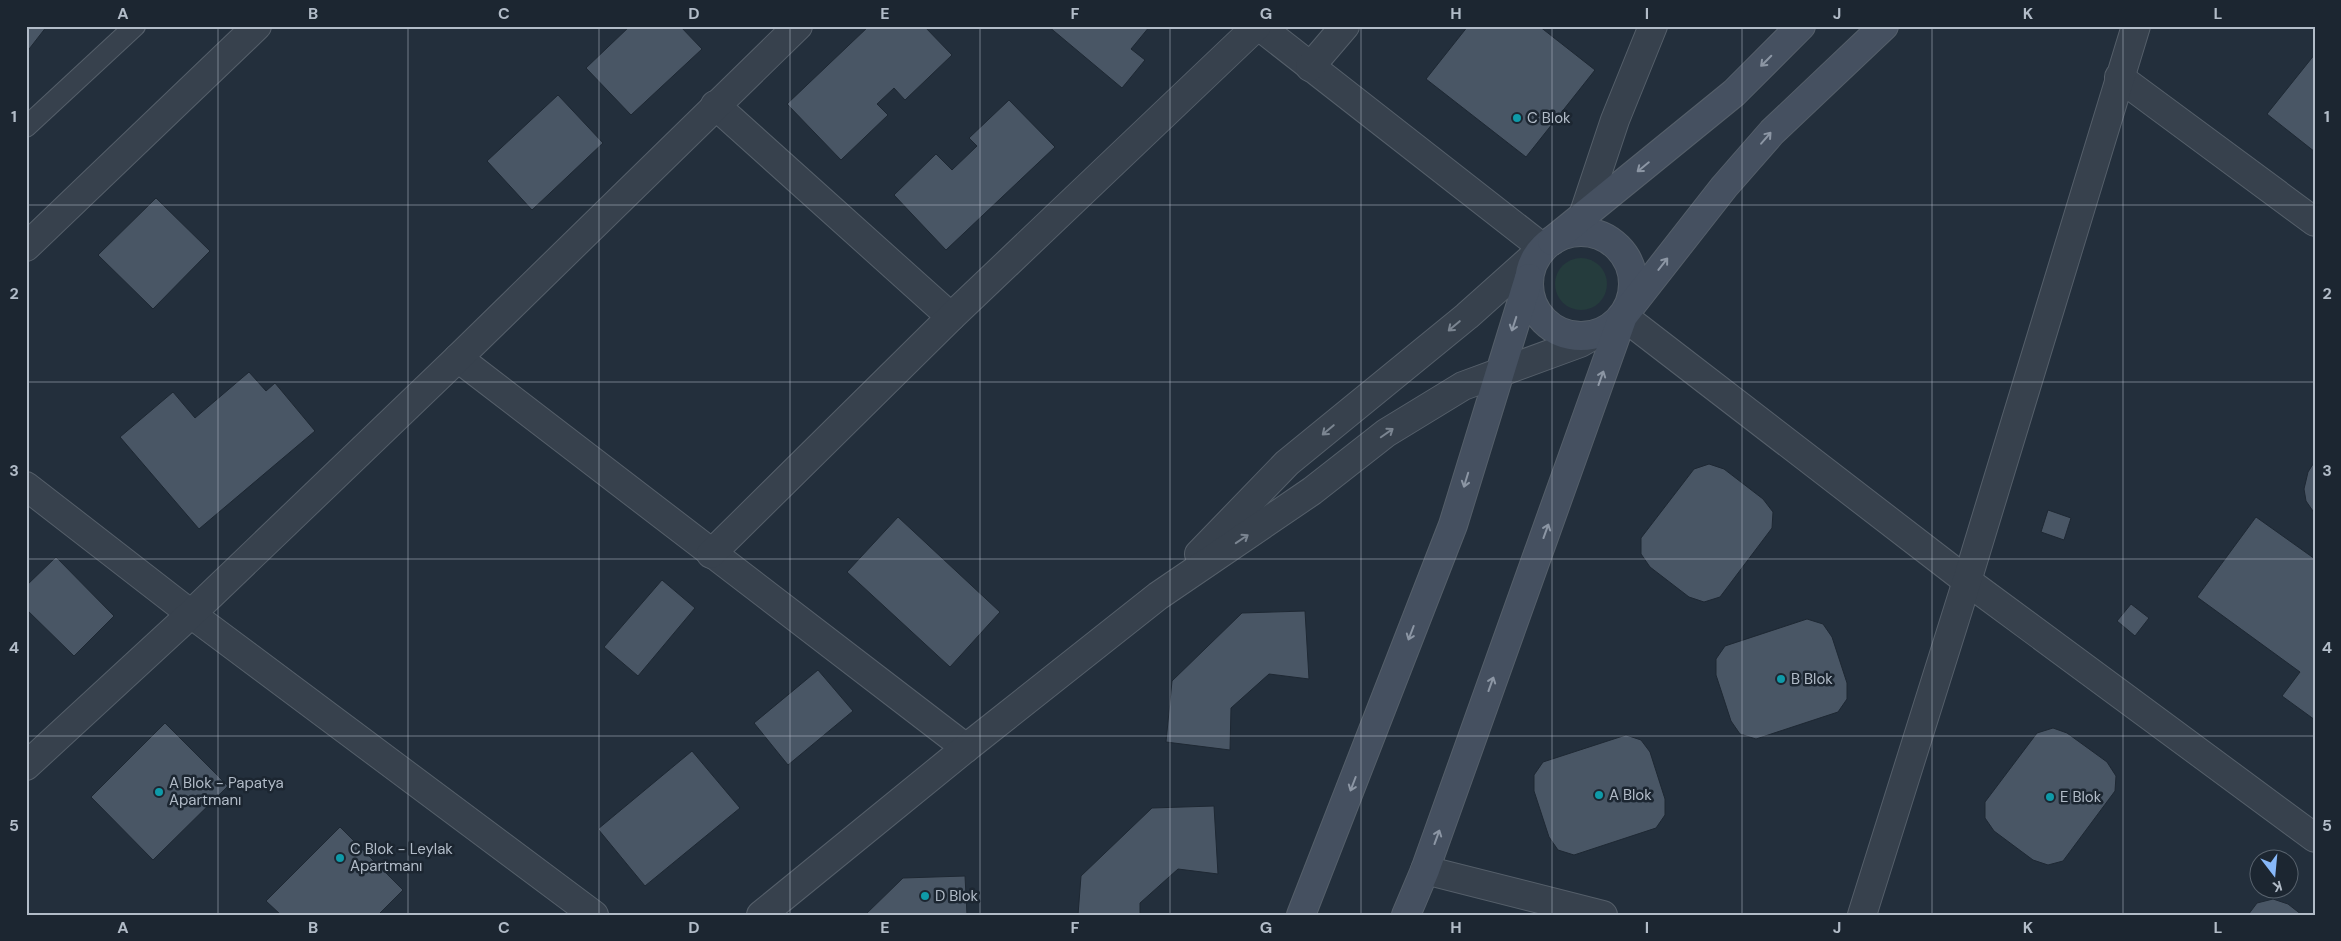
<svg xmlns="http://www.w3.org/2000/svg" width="2341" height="941" viewBox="0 0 2341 941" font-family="'DM Sans',sans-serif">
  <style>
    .green { fill: #253c3d }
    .building { fill: #495665; stroke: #1e2833 }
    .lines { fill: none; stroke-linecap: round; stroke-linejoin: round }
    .service-casing { stroke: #555f6a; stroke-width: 22 }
    .minor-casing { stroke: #555f6a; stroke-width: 30 }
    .tertiary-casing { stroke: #555f6a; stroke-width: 30 }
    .secondary-casing { stroke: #555f6a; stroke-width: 30 }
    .service { stroke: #37414d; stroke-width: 20 }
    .minor { stroke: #37414d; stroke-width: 28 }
    .tertiary { stroke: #37414d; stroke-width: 28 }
    .secondary { stroke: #455060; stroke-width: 28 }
    .oneway { stroke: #8c96a4 }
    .oneway2 { stroke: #7b8591 }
    .grid { fill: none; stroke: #b2bcc8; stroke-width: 1; stroke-opacity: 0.55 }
    .culture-dot { fill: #0f9aa8; stroke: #1c2631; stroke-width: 2 }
    .labels { text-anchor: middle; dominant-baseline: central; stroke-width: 5; stroke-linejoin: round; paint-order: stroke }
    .poi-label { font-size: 15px; fill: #b2bcc8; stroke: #1c2631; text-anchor: start }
    .neatline { fill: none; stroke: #b2bcc8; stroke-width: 2 }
    .grid-label { font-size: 16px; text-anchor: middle; font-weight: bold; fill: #b2bcc8 }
  </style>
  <rect width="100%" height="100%" fill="#232f3c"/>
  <!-- green -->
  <circle class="green" cx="1581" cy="284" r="26"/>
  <!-- building -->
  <g class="building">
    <path d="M 26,26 L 47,26 L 26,53 Z"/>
    <path d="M 630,26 L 680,26 L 702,49 L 631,115 L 586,68 Z"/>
    <path d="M 869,26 L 924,26 L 952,55 L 905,100 L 894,88 L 877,104 L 888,115 L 841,160 L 787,104 Z"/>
    <path d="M 1048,26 L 1150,26 L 1131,49 L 1145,60 L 1122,88 Z"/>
    <path d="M 1468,26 L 1539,26 L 1595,70 L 1526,157 L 1426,79 Z"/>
    <path d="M 2315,54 L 2315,152 L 2267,114 Z"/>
    <path d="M 558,95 L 603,143 L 532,210 L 487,161 Z"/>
    <path d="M 1009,100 L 1055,147 L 946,250 L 894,195 L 936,154 L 952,170 L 977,146 L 969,138 Z"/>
    <path d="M 156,198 L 210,251 L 153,309 L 98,255 Z"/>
    <path d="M 249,372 L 266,391 L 275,383 L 315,431 L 199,529 L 120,437 L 173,392 L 195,418 Z"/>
    <path d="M 2315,461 L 2315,514 L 2306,501 L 2304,489 L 2308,472 Z"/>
    <path d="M 1709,464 L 1724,469 L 1763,499 L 1773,512 L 1772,528 L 1720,597 L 1704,602 L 1689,597 L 1650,567 L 1641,554 L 1641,538 L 1694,469 Z"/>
    <path d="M 2048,510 L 2071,518 L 2064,540 L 2041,532 Z"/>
    <path d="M 898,517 L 1000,612 L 950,667 L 847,572 Z"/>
    <path d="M 2256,517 L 2315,559 L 2315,720 L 2282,696 L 2300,672 L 2197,597 Z"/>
    <path d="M 56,557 L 114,616 L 74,656 L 26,609 L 26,586 Z"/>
    <path d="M 662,580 L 695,608 L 638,676 L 604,647 Z"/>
    <path d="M 2131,604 L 2149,618 L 2135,636 L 2117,621 Z"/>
    <path d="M 1305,611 L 1309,679 L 1269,674 L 1231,708 L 1230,750 L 1166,742 L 1172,681 L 1242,613 Z"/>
    <path d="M 1807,619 L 1823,624 L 1832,637 L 1847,683 L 1847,699 L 1838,712 L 1756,739 L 1740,734 L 1731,721 L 1716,675 L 1716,659 L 1725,646 Z"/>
    <path d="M 818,670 L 853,711 L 788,765 L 754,723 Z"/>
    <path d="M 165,723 L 228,786 L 153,860 L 91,797 Z"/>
    <path d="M 2053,728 L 2067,733 L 2107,762 L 2116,776 L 2115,791 L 2063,861 L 2048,865 L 2033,860 L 1994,831 L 1985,818 L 1985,802 L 2037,733 Z"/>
    <path d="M 1626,735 L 1641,740 L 1650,752 L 1665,799 L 1665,815 L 1656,828 L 1574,855 L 1558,850 L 1549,837 L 1534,791 L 1534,775 L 1543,762 Z"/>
    <path d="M 692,751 L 740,808 L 645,886 L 598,829 Z"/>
    <path d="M 1214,806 L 1218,874 L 1178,869 L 1140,903 L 1140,915 L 1078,915 L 1081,876 L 1152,808 Z"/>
    <path d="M 340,827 L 403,890 L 378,915 L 281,915 L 266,901 Z"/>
    <path d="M 965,876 L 967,915 L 865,915 L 903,878 Z"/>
    <path d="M 2273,899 L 2288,904 L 2302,915 L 2248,915 L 2257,903 Z"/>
  </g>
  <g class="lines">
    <defs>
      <path id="service" d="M 26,127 L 135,26"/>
      <g id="minor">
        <path d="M 1259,26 L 1543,248"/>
        <path d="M 1310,67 L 1345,26"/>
        <path d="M 2119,77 L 2315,222"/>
        <path d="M 715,105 L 951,317"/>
        <path d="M 1583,216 L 1615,120 L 1653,26"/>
        <path d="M 26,247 L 257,26"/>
        <path d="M 1623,316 L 1967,581 L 2315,838"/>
        <path d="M 458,358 L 966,748"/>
        <path d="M 26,486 L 191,614 L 594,915"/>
        <path d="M 711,554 L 951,317 L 1257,26"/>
        <path d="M 26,766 L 191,614 L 458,358 L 798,26"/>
        <path d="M 1425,870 L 1603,915"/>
        <path d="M 1862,915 L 1967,581 L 2136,26"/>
      </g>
      <g id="tertiary">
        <path d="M 1199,554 L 1287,463 L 1467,316 L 1543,248"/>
        <path d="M 761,915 L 966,748 L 1158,596 L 1312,491 L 1386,433 L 1463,386 L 1580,343 L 1594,335"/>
      </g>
      <g id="secondary">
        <circle cx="1581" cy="284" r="52"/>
        <path d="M 1552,241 L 1734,93 L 1801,26"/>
        <path d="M 1301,915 L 1453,525 L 1529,278"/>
        <path d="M 1406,915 L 1425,870 L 1623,316 L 1724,187 L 1772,132 L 1884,26"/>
      </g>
    </defs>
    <!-- service casing -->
    <use href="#service" class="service-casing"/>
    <!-- minor casing -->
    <use href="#minor" class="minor-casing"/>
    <!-- tertiary casing -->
    <use href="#tertiary" class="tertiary-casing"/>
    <!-- secondary casing -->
    <use href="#secondary" class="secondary-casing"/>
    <!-- service -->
    <use href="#service" class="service"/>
    <!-- minor -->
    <use href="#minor" class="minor"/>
    <!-- tertiary -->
    <use href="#tertiary" class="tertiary"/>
    <!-- secondary -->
    <use href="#secondary" class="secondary"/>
  </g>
  <!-- one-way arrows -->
  <defs><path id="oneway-shaft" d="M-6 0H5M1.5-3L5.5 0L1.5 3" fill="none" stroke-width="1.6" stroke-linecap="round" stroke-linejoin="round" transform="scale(1.25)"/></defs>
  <g class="oneway">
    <use href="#oneway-shaft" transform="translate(1766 61) rotate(135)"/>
    <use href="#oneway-shaft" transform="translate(1766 138) rotate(-49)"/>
    <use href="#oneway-shaft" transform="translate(1643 167) rotate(141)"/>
    <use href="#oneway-shaft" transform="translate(1663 264) rotate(-52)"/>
    <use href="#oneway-shaft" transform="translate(1514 324) rotate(108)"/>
    <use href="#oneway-shaft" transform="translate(1601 378) rotate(-70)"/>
    <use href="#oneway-shaft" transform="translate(1466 480) rotate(107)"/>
    <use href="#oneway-shaft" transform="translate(1546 531) rotate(-70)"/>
    <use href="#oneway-shaft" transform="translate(1411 633) rotate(111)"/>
    <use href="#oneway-shaft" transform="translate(1491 684) rotate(-70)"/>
    <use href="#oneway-shaft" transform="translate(1353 784) rotate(111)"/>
    <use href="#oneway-shaft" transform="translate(1437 837) rotate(-70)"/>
  </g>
  <g class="oneway2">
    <use href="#oneway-shaft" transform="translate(1454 326) rotate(140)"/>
    <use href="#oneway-shaft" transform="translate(1328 430) rotate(140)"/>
    <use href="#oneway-shaft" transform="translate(1387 433) rotate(-35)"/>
    <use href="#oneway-shaft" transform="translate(1242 539) rotate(-34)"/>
  </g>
  <!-- grid -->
  <path class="grid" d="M 218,26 L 218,915M 408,26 L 408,915M 599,26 L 599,915M 790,26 L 790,915M 980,26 L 980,915M 1170,26 L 1170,915M 1361,26 L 1361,915M 1552,26 L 1552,915M 1742,26 L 1742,915M 1932,26 L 1932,915M 2123,26 L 2123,915M 26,205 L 2315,205M 26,382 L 2315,382M 26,559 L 2315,559M 26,736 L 2315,736"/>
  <!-- markers -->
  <g class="culture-dot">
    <circle cx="1517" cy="118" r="5"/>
    <circle cx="1781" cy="679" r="5"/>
    <circle cx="159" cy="792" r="5"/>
    <circle cx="1599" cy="795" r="5"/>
    <circle cx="2050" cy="797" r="5"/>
    <circle cx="340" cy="858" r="5"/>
    <circle cx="925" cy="896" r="5"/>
  </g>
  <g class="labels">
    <!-- poi labels -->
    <g class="poi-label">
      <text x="1527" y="118">C Blok</text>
      <text x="1791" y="679">B Blok</text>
      <text x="169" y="783">A Blok - Papatya<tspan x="169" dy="17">Apartmanı</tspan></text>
      <text x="1609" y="795">A Blok</text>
      <text x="2060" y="797">E Blok</text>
      <text x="350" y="849">C Blok - Leylak<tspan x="350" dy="17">Apartmanı</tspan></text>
      <text x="935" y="896">D Blok</text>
    </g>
  </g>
  <!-- border -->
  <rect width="2341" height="941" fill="none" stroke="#1c2631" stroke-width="55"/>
  <!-- north arrow -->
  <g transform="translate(2274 874) rotate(164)"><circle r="24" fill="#1c2631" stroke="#58626d"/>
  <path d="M0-4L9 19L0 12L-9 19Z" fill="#87b8f9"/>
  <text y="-8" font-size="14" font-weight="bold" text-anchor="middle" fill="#b2bcc8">K</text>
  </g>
  <rect x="28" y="28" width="2286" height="886" class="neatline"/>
  <g class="grid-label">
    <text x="123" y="19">A</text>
    <text x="313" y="19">B</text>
    <text x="504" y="19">C</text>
    <text x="694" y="19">D</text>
    <text x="885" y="19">E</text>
    <text x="1075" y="19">F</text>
    <text x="1266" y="19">G</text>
    <text x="1456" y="19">H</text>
    <text x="1647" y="19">I</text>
    <text x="1837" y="19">J</text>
    <text x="2028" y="19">K</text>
    <text x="2218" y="19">L</text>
    <text x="14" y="122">1</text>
    <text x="2327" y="122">1</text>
    <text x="14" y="299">2</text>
    <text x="2327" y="299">2</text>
    <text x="14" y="476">3</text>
    <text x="2327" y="476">3</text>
    <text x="14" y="653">4</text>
    <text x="2327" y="653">4</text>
    <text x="14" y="831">5</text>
    <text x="2327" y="831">5</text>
    <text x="123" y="933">A</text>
    <text x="313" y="933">B</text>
    <text x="504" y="933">C</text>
    <text x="694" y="933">D</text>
    <text x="885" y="933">E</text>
    <text x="1075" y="933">F</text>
    <text x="1266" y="933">G</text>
    <text x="1456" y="933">H</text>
    <text x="1647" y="933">I</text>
    <text x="1837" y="933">J</text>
    <text x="2028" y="933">K</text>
    <text x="2218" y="933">L</text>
  </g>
</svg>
